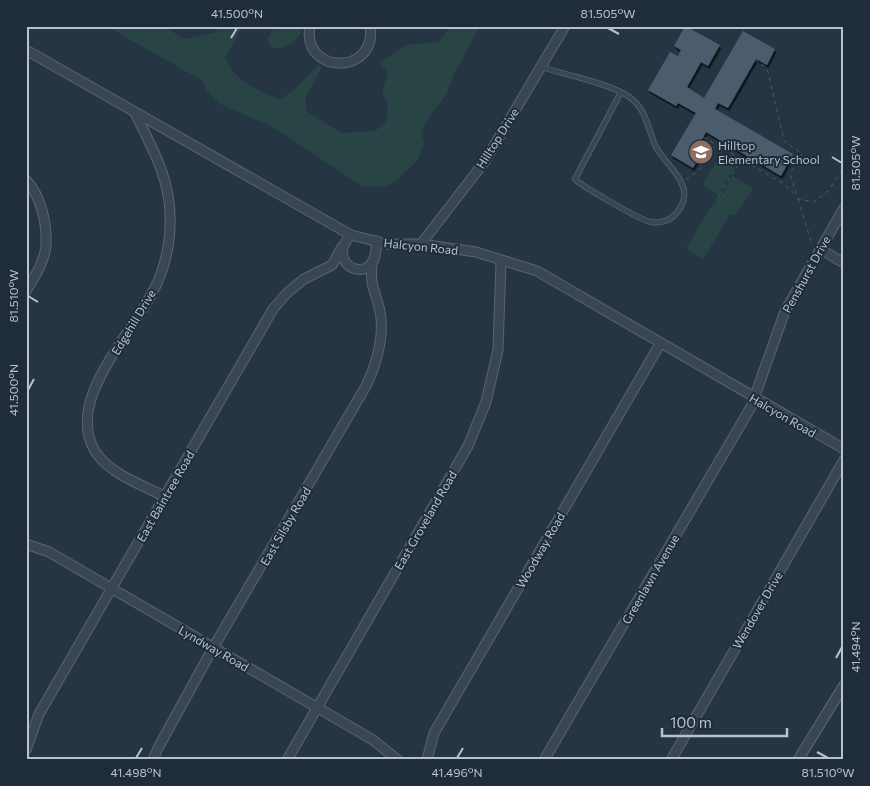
<svg xmlns="http://www.w3.org/2000/svg" width="870" height="786" viewBox="0 0 870 786" font-family="Commissioner,sans-serif">
  <style>
    .green { fill: #284445 }
    .building { fill: #4c5d6c; filter: url(#shadow) }
    .lines { fill: none; stroke-linecap: round; stroke-linejoin: round }
    .service-casing { stroke: #596571; stroke-width: 6 }
    .minor-casing { stroke: #596571; stroke-width: 11 }
    .path { stroke: #466061; stroke-width: 1; stroke-dasharray: 4 4; stroke-linecap: butt }
    .service { stroke: #3a4753; stroke-width: 4.5 }
    .minor { stroke: #3a4753; stroke-width: 9 }
    .ticks { fill: none; stroke: #b8c2cd; stroke-width: 2 }
    .labels { text-anchor: middle; dominant-baseline: central; stroke-width: 4; stroke-linejoin: round; paint-order: stroke }
    .street-label { font-size: 12px; fill: #b8c2cd; stroke: #1f2c39 }
    .poi-label { font-size: 12px; fill: #b8c2cd; stroke: #1f2c39; text-anchor: start }
    .neatline { fill: none; stroke: #b8c2cd; stroke-width: 2 }
    .ticks-label { font-size: 12px; text-anchor: middle; fill: #b8c2cd }
  </style>
  <defs>
    <filter id="shadow"><feDropShadow dx="1.5" dy="3" stdDeviation="0" flood-color="#0009"/></filter>
  </defs>
  <rect width="100%" height="100%" fill="#263544"/>
  <!-- green -->
  <g class="green">
    <path d="M 106,26 L 162,26 L 185,39 L 216,32 L 218,26 L 243,26 L 225,57 C 237,84 254,87 279,100 L 295,89 L 318,65 L 322,67 L 306,97 L 306,111 L 341,133 L 375,131 L 385,123 L 388,115 L 387,102 L 382,92 L 388,73 L 380,63 L 406,45 L 438,42 L 451,26 L 480,26 L 453,76 L 447,94 L 430,115 L 421,133 L 424,142 L 418,160 L 397,180 L 388,186 L 363,187 L 275,128 L 220,104 L 207,91 L 203,81 Z"/>
    <path d="M 276,26 L 304,26 C 298,42 287,49 271,48 L 267,39 Z"/>
    <path d="M 719,158 L 734,168 L 718,194 L 721,196 L 733,176 L 752,188 L 752,191 L 735,215 L 730,215 L 703,259 L 686,248 L 713,204 L 715,205 L 717,194 L 702,184 Z"/>
  </g>
  <!-- building -->
  <path class="building" d="M 685,26 L 720,45 L 708,66 L 701,62 L 687,87 L 704,98 L 743,31 L 775,49 L 767,65 L 756,59 L 728,108 L 718,103 L 715,109 L 793,154 L 781,176 L 706,132 L 700,143 L 706,146 L 693,168 L 671,155 L 696,113 L 678,103 L 676,106 L 648,90 L 670,52 L 678,56 L 681,50 L 674,46 Z"/>
  <g class="lines">
    <defs>
      <path id="service" d="M 541,67 C 564,74 610,84 628,96 C 646,108 647,126 655,145 C 662,160 680,173 684,190 C 685,197 683,205 678,211 C 672,220 661,224 651,222 C 642,221 581,186 575,179 L 621,92"/>
      <g id="minor">
        <path d="M 310,26 C 301,75 378,76 370,26"/>
        <path d="M 26,50 L 351,235 L 387,244 L 421,244 L 476,252 L 537,271 L 844,449"/>
        <path d="M 135,113 C 151,146 170,178 170,216 C 171,235 167,259 160,276 C 143,325 62,396 95,451 C 108,473 142,485 164,496"/>
        <path d="M 26,180 C 41,196 47,223 46,245 C 45,261 34,278 26,291"/>
        <path d="M 351,235 C 321,266 380,291 376,241"/>
        <path d="M 421,244 L 485,161 L 565,26"/>
        <path d="M 820,249 L 844,263"/>
        <path d="M 26,544 L 49,552 L 373,740 L 398,760"/>
        <path d="M 26,750 L 39,714 L 273,309 L 287,293 L 304,279 L 332,265 L 342,247"/>
        <path d="M 153,760 L 158,748 L 213,648 L 366,386 C 376,365 383,342 381,318 C 379,297 369,289 372,265"/>
        <path d="M 287,760 L 468,446 L 486,402 L 498,350 L 501,261"/>
        <path d="M 427,760 L 434,733 L 660,344"/>
        <path d="M 544,760 L 751,407 L 785,311 L 844,208"/>
        <path d="M 671,760 L 844,460"/>
        <path d="M 798,760 L 844,685"/>
      </g>
    </defs>
    <!-- service casing -->
    <use href="#service" class="service-casing"/>
    <!-- minor casing -->
    <use href="#minor" class="minor-casing"/>
    <!-- path -->
    <g class="path">
      <path d="M 755,60 L 766,67 L 768,72 L 784,141 L 802,154 L 790,174 L 798,199 L 814,202 L 828,191 L 844,168"/>
      <path d="M 703,137 L 782,183 L 796,195"/>
      <path d="M 686,180 L 701,168 L 715,145"/>
      <path d="M 719,195 L 741,160"/>
      <path d="M 798,199 L 811,241"/>
    </g>
    <!-- service -->
    <use href="#service" class="service"/>
    <!-- minor -->
    <use href="#minor" class="minor"/>
  </g>
  <!-- ticks -->
  <path class="ticks" d="M 608,28 L 619,34M 231,38 L 237,28M 832,157 L 842,163M 28,296 L 38,302M 28,390 L 34,379M 836,658 L 842,647M 817,752 L 828,758M 136,758 L 142,748M 457,758 L 463,748"/>
  <!-- icons -->
  <defs>
    <symbol id="school-disc" viewBox="-11 -11 22 22"><circle r="9.5" fill="#8d6e63" stroke="#1f2c39"/><path d="M0-5L7-2L0 1L-7-2ZM-4 1L0 2.5L4 1V4Q0 6-4 4Z" fill="#fff"/></symbol>
  </defs>
  <g fill-rule="evenodd">
    <use href="#school-disc" x="687" y="138" width="28" height="28"/>
  </g>
  <g class="labels">
    <!-- street labels -->
    <g class="street-label">
      <text transform="translate(497 138) rotate(-58)">Hilltop Drive</text>
      <text transform="translate(421 246) rotate(6)">Halcyon Road</text>
      <text transform="translate(806 274) rotate(-61)">Penshurst Drive</text>
      <text transform="translate(133 322) rotate(-59)">Edgehill Drive</text>
      <text transform="translate(783 415) rotate(30)">Halcyon Road</text>
      <text transform="translate(165 496) rotate(-60)">East Baintree Road</text>
      <text transform="translate(425 520) rotate(-60)">East Groveland Road</text>
      <text transform="translate(285 526) rotate(-60)">East Silsby Road</text>
      <text transform="translate(540 550) rotate(-60)">Woodway Road</text>
      <text transform="translate(650 579) rotate(-60)">Greenlawn Avenue</text>
      <text transform="translate(757 610) rotate(-60)">Wendover Drive</text>
      <text transform="translate(214 648) rotate(30)">Lyndway Road</text>
    </g>
    <!-- poi labels -->
    <g class="poi-label">
      <text x="718" y="145">Hilltop<tspan x="718" dy="14">Elementary School</tspan></text>
    </g>
  </g>
  <!-- border -->
  <rect width="870" height="786" fill="none" stroke="#1f2c39" stroke-width="55"/>
  <!-- scale -->
  <path d="M662 728v8h125v-8" fill="none" stroke="#b8c2cd" stroke-width="2.5"/>
  <text x="670" y="728" font-size="15" fill="#b8c2cd" stroke="#1f2c39" stroke-width="4" paint-order="stroke">100 m</text>
  <rect x="28" y="28" width="814" height="730" class="neatline"/>
  <g class="ticks-label">
    <text x="237" y="18">41.500°N</text>
    <text x="608" y="18">81.505°W</text>
    <text transform="translate(856 163) rotate(-90)" y="4">81.505°W</text>
    <text transform="translate(14 296) rotate(-90)" y="4">81.510°W</text>
    <text transform="translate(14 390) rotate(-90)" y="4">41.500°N</text>
    <text transform="translate(856 647) rotate(-90)" y="4">41.494°N</text>
    <text x="136" y="777">41.498°N</text>
    <text x="457" y="777">41.496°N</text>
    <text x="828" y="777">81.510°W</text>
  </g>
</svg>
